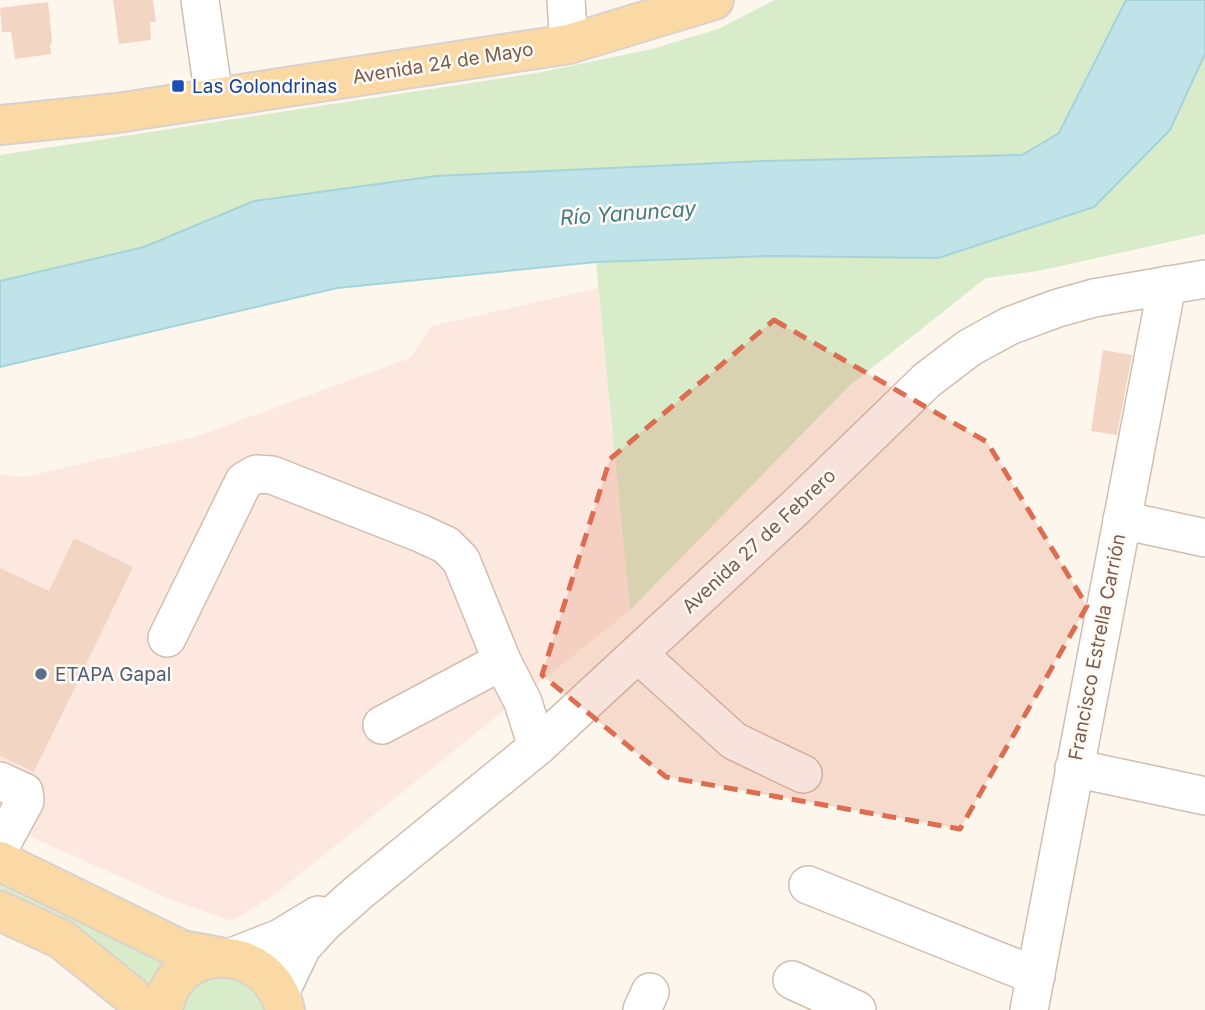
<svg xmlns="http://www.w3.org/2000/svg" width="1205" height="1010" viewBox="0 0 1205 1010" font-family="Inter,sans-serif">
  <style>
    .commercial { fill: #fde8e0 }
    .green { fill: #d8ecc9 }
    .water { fill: #bfe3e8; stroke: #a5d3da; stroke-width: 2 }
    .building { fill: #f3d5c3 }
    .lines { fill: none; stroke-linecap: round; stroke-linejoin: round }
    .minor-casing { stroke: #d1beb0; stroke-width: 40 }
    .major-casing { stroke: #dad1cd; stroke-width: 42 }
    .minor { stroke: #fff; stroke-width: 37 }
    .major { stroke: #fbd9a5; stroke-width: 38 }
    .marked { fill: #dc6d51; fill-opacity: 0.2; stroke: #dc6d51; stroke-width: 5; stroke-dasharray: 14 9; stroke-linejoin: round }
    .transit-dot { fill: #1a4fb4; stroke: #fffaf3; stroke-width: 2.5 }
    .service-dot { fill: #5c6f8a; stroke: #fffaf3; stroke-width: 2.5 }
    .labels { text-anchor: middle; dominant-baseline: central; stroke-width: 5; stroke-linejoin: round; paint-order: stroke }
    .street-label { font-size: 19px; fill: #7a5c4d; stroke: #fffaf3 }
    .transit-label { font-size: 19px; fill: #164399; stroke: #fffaf3; text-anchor: start }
    .service-label { font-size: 19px; fill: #4e5e75; stroke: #fffaf3; text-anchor: start }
    .water-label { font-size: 21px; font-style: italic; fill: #437c86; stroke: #fffaf3 }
  </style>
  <rect width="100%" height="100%" fill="#fdf6ec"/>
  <!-- commercial -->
  <path class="commercial" d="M 599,288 L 630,610 L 274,895 L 232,921 L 174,901 L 0,823 L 0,475 L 25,477 L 195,437 L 410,358 L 431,326 Z"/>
  <!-- green -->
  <g class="green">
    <path d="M 775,0 L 1126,0 L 1059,133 L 1022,155 L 764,161 L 436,176 L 254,201 L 144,247 L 0,281 L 0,155 L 542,72 L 652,49 L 718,29 Z"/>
    <path d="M 1205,54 L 1205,234 L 1038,271 L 986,278 L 849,386 L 630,610 L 596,262 L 771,256 L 938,258 L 1094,208 L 1170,130 Z"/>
    <path d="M 0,861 L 182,950 L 164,1000 L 0,911 Z"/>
    <path d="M 234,970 L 275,1010 L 173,1010 L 187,983 Z"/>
  </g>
  <!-- water -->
  <path class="water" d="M 1126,0 L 1205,0 L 1205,54 L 1170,130 L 1094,207 L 938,258 L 771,256 L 596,262 L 337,288 L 0,367 L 0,281 L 144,247 L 254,201 L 436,176 L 764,161 L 1022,155 L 1059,133 Z"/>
  <!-- building -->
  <g class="building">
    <path d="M 113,0 L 153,0 L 156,22 L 150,22 L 151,40 L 119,44 Z"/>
    <path d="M 48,2 L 52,41 L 50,45 L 51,54 L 15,59 L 11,32 L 2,32 L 0,8 Z"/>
    <path d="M 1103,350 L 1132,355 L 1117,435 L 1091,431 Z"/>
    <path d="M 74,538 L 133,567 L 34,772 L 0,756 L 0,568 L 49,591 Z"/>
  </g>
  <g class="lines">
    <defs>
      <g id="minor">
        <path d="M 200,0 L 214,98"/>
        <path d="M 566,0 L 569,44"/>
        <path d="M 1122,520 L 1205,538"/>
        <path d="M 167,638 L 244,481 L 256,474 L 272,475 L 420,533 L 446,545 L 461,560 L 502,661 L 523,702 L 537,747"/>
        <path d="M 638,654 L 734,741 L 803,774"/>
        <path d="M 382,725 L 502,661"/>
        <path d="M 1074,768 L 1205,796"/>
        <path d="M 0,781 L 24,792 L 25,801 L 0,847"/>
        <path d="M 808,885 L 1036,976"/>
        <path d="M 229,958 L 280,938 L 318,915"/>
        <path d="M 792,980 L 857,1010"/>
        <path d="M 280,993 L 302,947 L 323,924 L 359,892 L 537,747 L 795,508 L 927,380 L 969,348 L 1009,326 L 1058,308 L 1094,298 L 1205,279"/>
        <path d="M 642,1010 L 650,992"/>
        <path d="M 1029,1010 L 1167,285"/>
      </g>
      <g id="major">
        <path d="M 0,125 L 117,113 L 569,44 L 714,0"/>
        <path d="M 0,861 L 182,950 L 219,957"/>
        <path d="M 0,911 L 61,939 L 133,997 L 143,1010"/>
        <path d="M 163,1010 C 173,941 268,940 285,1010"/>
      </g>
    </defs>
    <!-- minor casing -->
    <use href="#minor" class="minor-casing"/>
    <!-- major casing -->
    <use href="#major" class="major-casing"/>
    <!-- minor -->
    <use href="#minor" class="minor"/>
    <!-- major -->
    <use href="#major" class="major"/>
  </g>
  <!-- marked area -->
  <path class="marked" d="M 774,320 L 987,442 L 1087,606 L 960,829 L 666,777 L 542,675 L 610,459 Z"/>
  <!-- markers -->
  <rect class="transit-dot" x="171" y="79" width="14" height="14" rx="3.5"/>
  <circle class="service-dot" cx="41" cy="674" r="7"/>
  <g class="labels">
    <!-- street labels -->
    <g class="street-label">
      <text transform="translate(443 63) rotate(-9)">Avenida 24 de Mayo</text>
      <text transform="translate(759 541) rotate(-43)">Avenida 27 de Febrero</text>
      <text transform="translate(1097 647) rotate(-79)">Francisco Estrella Carrión</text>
    </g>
    <!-- transit labels -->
    <g class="transit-label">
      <text x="192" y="86">Las Golondrinas</text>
    </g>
    <!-- service labels -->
    <g class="service-label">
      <text x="55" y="674">ETAPA Gapal</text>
    </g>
    <!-- water labels -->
    <g class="water-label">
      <text transform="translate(628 213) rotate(-4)">Río Yanuncay</text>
    </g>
  </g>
</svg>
